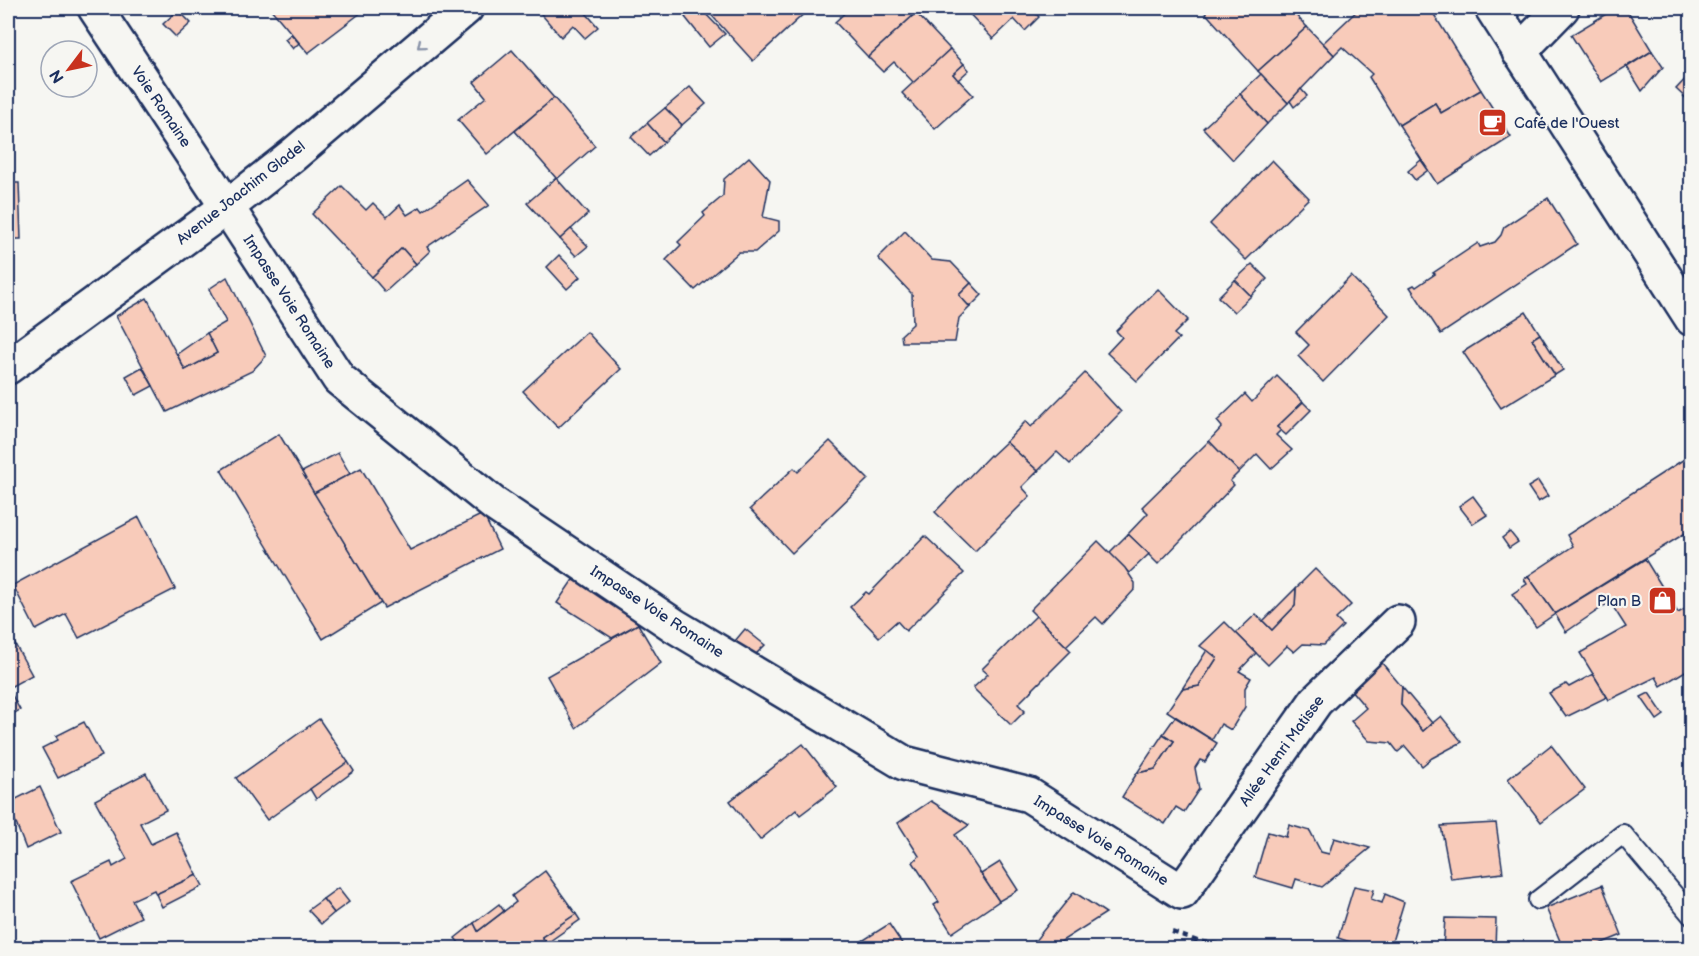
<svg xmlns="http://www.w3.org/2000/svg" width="1699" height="956" viewBox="0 0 1699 956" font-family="'Balsamiq Sans',sans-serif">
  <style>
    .building { fill: #f8cbba; stroke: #1b2f5e; stroke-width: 1.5 }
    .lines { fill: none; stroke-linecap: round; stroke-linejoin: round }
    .service-casing { stroke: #1b2f5e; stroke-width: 22 }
    .minor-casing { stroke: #1b2f5e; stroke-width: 38 }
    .tertiary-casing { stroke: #1b2f5e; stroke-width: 38 }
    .secondary-casing { stroke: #1b2f5e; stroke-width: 38 }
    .path { stroke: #1b2f5e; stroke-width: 4; stroke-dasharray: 6 4.5; stroke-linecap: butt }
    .service { stroke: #f6f6f2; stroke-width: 18 }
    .minor { stroke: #f6f6f2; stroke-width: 33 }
    .tertiary { stroke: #f6f6f2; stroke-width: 33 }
    .secondary { stroke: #f6f6f2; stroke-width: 33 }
    .oneway { stroke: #8892a8 }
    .labels { text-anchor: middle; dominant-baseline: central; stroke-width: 4.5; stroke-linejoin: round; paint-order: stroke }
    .street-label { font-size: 15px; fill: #1b2f5e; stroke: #f6f6f2 }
    .poi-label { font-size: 15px; fill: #1b2f5e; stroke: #f6f6f2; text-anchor: start }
  </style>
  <rect width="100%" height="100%" fill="#f6f6f2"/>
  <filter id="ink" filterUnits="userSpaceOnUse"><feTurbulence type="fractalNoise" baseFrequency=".0167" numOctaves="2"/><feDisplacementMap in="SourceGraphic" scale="12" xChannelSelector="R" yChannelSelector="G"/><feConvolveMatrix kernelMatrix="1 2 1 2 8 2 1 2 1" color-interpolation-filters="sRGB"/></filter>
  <g filter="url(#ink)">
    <!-- building -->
    <g class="building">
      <path d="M 270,8 L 358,8 L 362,12 L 308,53 Z"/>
      <path d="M 536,8 L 592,8 L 586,13 L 598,27 L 585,38 L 573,25 L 561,37 Z"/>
      <path d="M 695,8 L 700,8 L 725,34 L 709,47 L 685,17 Z"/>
      <path d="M 705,8 L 810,8 L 753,61 Z"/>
      <path d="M 850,8 L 912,8 L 916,13 L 868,57 L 835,22 Z"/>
      <path d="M 964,8 L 1031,8 L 1039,17 L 1025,31 L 1014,19 L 993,39 Z"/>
      <path d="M 1201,8 L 1289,8 L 1307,27 L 1258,71 Z"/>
      <path d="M 1360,8 L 1430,8 L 1481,90 L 1441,113 L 1435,103 L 1399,125 L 1369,77 L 1372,74 L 1342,47 L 1334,55 L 1323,43 Z"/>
      <path d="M 1616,8 L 1626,8 L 1652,51 L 1601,82 L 1571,35 Z"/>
      <path d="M 178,10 L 191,23 L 176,37 L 163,24 Z"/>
      <path d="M 916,13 L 950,49 L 914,83 L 894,62 L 883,72 L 868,57 Z"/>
      <path d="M 1307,27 L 1334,55 L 1288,103 L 1258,71 Z"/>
      <path d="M 291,34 L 299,43 L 293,49 L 285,39 Z"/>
      <path d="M 950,49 L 964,64 L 953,74 L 973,95 L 935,129 L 902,93 Z"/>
      <path d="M 512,50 L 554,98 L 487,154 L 458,120 L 486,97 L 474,82 Z"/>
      <path d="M 1652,51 L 1663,67 L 1642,91 L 1627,67 Z"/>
      <path d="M 964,64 L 969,70 L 958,80 L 953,74 Z"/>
      <path d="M 1692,72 L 1692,104 L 1676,89 Z"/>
      <path d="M 1261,74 L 1288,103 L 1267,124 L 1240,94 Z"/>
      <path d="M 690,87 L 706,104 L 682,125 L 665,108 Z"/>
      <path d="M 1301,89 L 1307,96 L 1294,107 L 1290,101 Z"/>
      <path d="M 1481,90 L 1511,137 L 1437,184 L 1399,125 L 1435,103 L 1441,113 Z"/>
      <path d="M 1240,94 L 1267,124 L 1233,160 L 1203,128 Z"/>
      <path d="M 554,98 L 595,146 L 557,179 L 588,214 L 560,239 L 527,203 L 556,178 L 515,131 Z"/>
      <path d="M 665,108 L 682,125 L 664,142 L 647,123 Z"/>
      <path d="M 647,123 L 664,142 L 649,156 L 631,137 Z"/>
      <path d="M 749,157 L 770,180 L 763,217 L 779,221 L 779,231 L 755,252 L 739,252 L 695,290 L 666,260 L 681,245 L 678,242 L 705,216 L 703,213 L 723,196 L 724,179 Z"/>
      <path d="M 1272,160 L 1309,198 L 1246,260 L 1210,224 Z"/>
      <path d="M 1421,160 L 1428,170 L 1415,180 L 1408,171 Z"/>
      <path d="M 467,180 L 489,205 L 427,247 L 430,251 L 416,264 L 402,248 L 372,277 L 312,214 L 342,186 L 366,210 L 373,203 L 387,217 L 400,205 L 407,215 L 420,207 L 423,211 Z"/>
      <path d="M 8,183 L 19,183 L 21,239 L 9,239 Z"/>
      <path d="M 1548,198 L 1577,244 L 1441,334 L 1410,287 L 1414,285 L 1416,287 L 1435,274 L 1433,273 L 1478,243 L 1480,247 L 1495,242 L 1501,235 L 1504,227 Z"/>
      <path d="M 571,229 L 588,246 L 576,256 L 560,239 Z"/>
      <path d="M 905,231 L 932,260 L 951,262 L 971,283 L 959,295 L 970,307 L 959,318 L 955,342 L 902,342 L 901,335 L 913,324 L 912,294 L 878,258 Z"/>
      <path d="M 402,248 L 416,264 L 385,292 L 372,277 Z"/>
      <path d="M 559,255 L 580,277 L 567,289 L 547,267 Z"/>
      <path d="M 1252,264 L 1267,279 L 1251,296 L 1235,280 Z"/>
      <path d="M 1351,276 L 1389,315 L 1323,382 L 1298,356 L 1309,345 L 1296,332 Z"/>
      <path d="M 227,277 L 266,356 L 252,371 L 167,412 L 116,316 L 147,298 L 185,370 L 217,353 L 207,333 L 226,322 L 209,289 Z"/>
      <path d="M 1235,280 L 1251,296 L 1234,312 L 1218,297 Z"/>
      <path d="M 971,283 L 982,295 L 970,307 L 959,295 Z"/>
      <path d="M 1158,289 L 1188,320 L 1174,334 L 1179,338 L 1137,381 L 1107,353 L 1122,337 L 1116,331 Z"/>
      <path d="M 1526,312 L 1540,334 L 1532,339 L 1555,375 L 1501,408 L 1463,352 Z"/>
      <path d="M 587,332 L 621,369 L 558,428 L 523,391 Z"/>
      <path d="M 207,333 L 217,353 L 185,370 L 177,354 Z"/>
      <path d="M 1540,334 L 1563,370 L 1555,375 L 1532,339 Z"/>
      <path d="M 142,367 L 153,386 L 136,395 L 126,376 Z"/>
      <path d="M 1085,373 L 1121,412 L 1070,464 L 1057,452 L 1038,471 L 1006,442 L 1026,421 L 1031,427 Z"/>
      <path d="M 1277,376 L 1303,402 L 1277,427 L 1281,430 L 1276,435 L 1292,450 L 1271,469 L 1257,454 L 1239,472 L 1209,441 L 1222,427 L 1217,421 L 1245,394 L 1252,402 Z"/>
      <path d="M 1303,402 L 1311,410 L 1286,435 L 1277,427 Z"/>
      <path d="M 279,434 L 381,603 L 323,639 L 221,470 Z"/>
      <path d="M 830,441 L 868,479 L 792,553 L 750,509 L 794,468 L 798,472 Z"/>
      <path d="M 1209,441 L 1239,472 L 1230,481 L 1234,485 L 1158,564 L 1128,534 L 1148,513 L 1142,507 Z"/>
      <path d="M 1006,442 L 1038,471 L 1022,487 L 1030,496 L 975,551 L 935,512 L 990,455 L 991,456 Z"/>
      <path d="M 338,453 L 350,474 L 314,493 L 302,472 Z"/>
      <path d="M 1692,454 L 1692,529 L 1555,614 L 1528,576 L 1573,546 L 1567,535 Z"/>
      <path d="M 361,468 L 410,550 L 483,514 L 500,549 L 384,608 L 314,493 Z"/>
      <path d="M 1538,481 L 1548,496 L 1538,502 L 1528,487 Z"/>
      <path d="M 1473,496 L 1487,515 L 1473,524 L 1459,506 Z"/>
      <path d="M 139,517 L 175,589 L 79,638 L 66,614 L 36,630 L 13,585 Z"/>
      <path d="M 1510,532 L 1518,542 L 1509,548 L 1502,538 Z"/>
      <path d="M 1128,534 L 1149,554 L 1129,573 L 1109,553 Z"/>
      <path d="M 925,536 L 964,573 L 906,631 L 897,621 L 879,637 L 850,607 L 866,592 L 869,594 Z"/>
      <path d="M 1098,541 L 1125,568 L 1135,583 L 1135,589 L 1103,624 L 1096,617 L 1066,646 L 1030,610 Z"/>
      <path d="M 1645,559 L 1678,613 L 1692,605 L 1692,667 L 1661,686 L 1656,677 L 1609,700 L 1580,653 L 1626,627 L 1610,602 L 1566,632 L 1555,614 Z"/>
      <path d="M 1315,569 L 1351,605 L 1336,619 L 1343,626 L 1324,645 L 1303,644 L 1294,652 L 1287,646 L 1268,665 L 1236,633 L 1256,614 L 1272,630 L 1295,606 L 1296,588 Z"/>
      <path d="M 1528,576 L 1555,614 L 1536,627 L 1512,594 L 1527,584 L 1524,579 Z"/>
      <path d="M 574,578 L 634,617 L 638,624 L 612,638 L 557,603 Z"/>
      <path d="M 1296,588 L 1295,606 L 1272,630 L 1263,621 Z"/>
      <path d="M 1036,616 L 1071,651 L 1018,704 L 1025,711 L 1011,725 L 973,688 L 988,674 L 982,669 Z"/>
      <path d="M 1225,622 L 1256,653 L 1239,671 L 1251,678 L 1245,688 L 1245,707 L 1231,730 L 1221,724 L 1212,740 L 1167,711 L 1182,689 L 1199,686 L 1217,658 L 1200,646 Z"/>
      <path d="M 638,624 L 661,663 L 576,728 L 547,676 Z"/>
      <path d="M 745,629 L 765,645 L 749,661 L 729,648 Z"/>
      <path d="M 10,635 L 32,675 L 8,688 L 20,710 L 11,715 L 8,709 L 8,637 Z"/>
      <path d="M 1207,650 L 1217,658 L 1199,686 L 1182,689 Z"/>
      <path d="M 1382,663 L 1402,687 L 1401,705 L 1423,731 L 1441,716 L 1462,742 L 1432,758 L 1422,766 L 1405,746 L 1398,752 L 1391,743 L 1369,741 L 1351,721 L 1366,708 L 1350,689 Z"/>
      <path d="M 1593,674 L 1607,697 L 1566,717 L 1549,693 L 1566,684 L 1569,687 Z"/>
      <path d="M 1402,687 L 1432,723 L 1423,731 L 1401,705 Z"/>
      <path d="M 1649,693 L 1664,715 L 1657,720 L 1641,697 Z"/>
      <path d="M 1175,717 L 1217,743 L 1205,762 L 1200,760 L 1195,768 L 1199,789 L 1184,812 L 1176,807 L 1165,824 L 1122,797 L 1137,773 L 1155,769 L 1174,741 L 1163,734 Z"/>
      <path d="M 319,719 L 348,762 L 267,820 L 236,778 Z"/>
      <path d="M 84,722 L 102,756 L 58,778 L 42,748 L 58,740 L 56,736 Z"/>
      <path d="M 1163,734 L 1174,741 L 1155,769 L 1137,773 Z"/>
      <path d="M 803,744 L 837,787 L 800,815 L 796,810 L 760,840 L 730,801 Z"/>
      <path d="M 1551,745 L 1585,789 L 1541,822 L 1508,779 Z"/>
      <path d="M 348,762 L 354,771 L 316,799 L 310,789 Z"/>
      <path d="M 146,773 L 166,810 L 140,823 L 151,844 L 176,832 L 197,875 L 156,894 L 154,890 L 132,900 L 141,917 L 99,938 L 71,881 L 111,862 L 113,867 L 127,859 L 95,800 Z"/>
      <path d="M 40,787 L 61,832 L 26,849 L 8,803 Z"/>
      <path d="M 931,801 L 969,825 L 955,835 L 999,901 L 952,933 L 934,905 L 939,902 L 913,862 L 919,856 L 898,823 Z"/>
      <path d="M 1496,823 L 1503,873 L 1451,879 L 1441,826 Z"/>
      <path d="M 1289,825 L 1310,831 L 1321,852 L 1329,854 L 1334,838 L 1370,848 L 1322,887 L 1296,879 L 1293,888 L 1255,877 L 1268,832 L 1286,837 Z"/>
      <path d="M 1000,862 L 1018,890 L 999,901 L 981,874 Z"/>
      <path d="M 545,871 L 576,914 L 542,937 L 547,943 L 540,948 L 463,948 L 455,938 L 474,923 L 478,931 L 516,902 L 512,896 Z"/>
      <path d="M 197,875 L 203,886 L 162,907 L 156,894 Z"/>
      <path d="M 1602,885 L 1622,935 L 1590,948 L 1563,948 L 1546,908 Z"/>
      <path d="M 1354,886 L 1374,890 L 1371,899 L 1382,903 L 1385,894 L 1404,902 L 1390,948 L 1368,948 L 1338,938 Z"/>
      <path d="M 338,888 L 349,902 L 334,913 L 323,899 Z"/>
      <path d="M 1074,892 L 1106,913 L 1051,948 L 1043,948 L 1034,942 Z"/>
      <path d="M 323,899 L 334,913 L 321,924 L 308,910 Z"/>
      <path d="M 499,904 L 504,911 L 478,931 L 474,923 Z"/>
      <path d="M 576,914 L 580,920 L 547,943 L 542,937 Z"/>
      <path d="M 1445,918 L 1496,919 L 1495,948 L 1443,948 Z"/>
      <path d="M 889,924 L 905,948 L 851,948 Z"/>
    </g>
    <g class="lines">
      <defs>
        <path id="service" d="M 1538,900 L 1623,834 L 1692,916"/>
        <g id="minor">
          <path d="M 1519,52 L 1562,8"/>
          <path d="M 227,207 L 339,379 L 494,504 L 675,626 L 904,763 L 1029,795 L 1182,892 L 1316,701 L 1398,622"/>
        </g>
        <g id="tertiary">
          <path d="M 95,8 L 227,207"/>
          <path d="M 8,367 L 227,207 L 293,155 L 466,8"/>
        </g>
        <path id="secondary" d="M 1492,8 L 1692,319"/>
      </defs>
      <!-- service casing -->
      <use href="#service" class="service-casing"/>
      <!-- minor casing -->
      <use href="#minor" class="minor-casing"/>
      <!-- tertiary casing -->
      <use href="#tertiary" class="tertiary-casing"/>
      <!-- secondary casing -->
      <use href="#secondary" class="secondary-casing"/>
      <!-- path -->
      <path class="path" d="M 1172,932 L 1198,941 L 1231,946 L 1235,948"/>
      <!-- service -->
      <use href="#service" class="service"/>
      <!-- minor -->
      <use href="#minor" class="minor"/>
      <!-- tertiary -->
      <use href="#tertiary" class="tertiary"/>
      <!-- secondary -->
      <use href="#secondary" class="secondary"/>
    </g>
    <!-- one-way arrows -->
    <defs><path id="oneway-chevron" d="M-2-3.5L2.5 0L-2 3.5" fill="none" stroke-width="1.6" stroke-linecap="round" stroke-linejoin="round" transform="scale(1.5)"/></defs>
    <use class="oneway" href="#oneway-chevron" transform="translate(421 45) rotate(140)"/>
  </g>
  <!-- icons -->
  <defs>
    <symbol id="cafe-square" viewBox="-11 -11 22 22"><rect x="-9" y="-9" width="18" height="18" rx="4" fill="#c8321e" stroke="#f6f6f2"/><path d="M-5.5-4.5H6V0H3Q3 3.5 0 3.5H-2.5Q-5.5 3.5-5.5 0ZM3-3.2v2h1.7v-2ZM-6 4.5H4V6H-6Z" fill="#fff"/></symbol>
    <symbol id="shop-square" viewBox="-11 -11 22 22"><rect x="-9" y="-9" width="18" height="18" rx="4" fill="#c8321e" stroke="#f6f6f2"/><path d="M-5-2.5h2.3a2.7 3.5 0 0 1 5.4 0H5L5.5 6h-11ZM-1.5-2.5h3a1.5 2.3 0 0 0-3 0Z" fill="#fff"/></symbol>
  </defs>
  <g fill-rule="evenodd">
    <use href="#cafe-square" x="1476" y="106" width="33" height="33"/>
    <use href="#shop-square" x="1646" y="584" width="33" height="33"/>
  </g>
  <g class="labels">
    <!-- street labels -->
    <g class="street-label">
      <text transform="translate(161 107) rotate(56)">Voie Romaine</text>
      <text transform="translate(241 193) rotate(-38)">Avenue Joachim Gladel</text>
      <text transform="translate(289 302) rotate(57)">Impasse Voie Romaine</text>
      <text transform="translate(657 612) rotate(33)">Impasse Voie Romaine</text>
      <text transform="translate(1282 751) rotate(-54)">Allée Henri Matisse</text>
      <text transform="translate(1101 841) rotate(32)">Impasse Voie Romaine</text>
    </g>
    <!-- poi labels -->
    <g class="poi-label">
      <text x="1514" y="123">Café de l'Ouest</text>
      <text x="1641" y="601" text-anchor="end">Plan B</text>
    </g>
  </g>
  <!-- margin -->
  <rect width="1699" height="956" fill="none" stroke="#f6f6f2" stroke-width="30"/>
  <rect x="15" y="15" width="1669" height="926" fill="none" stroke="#1b2f5e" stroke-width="2" filter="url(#ink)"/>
  <!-- north arrow -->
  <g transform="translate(69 69) rotate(238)"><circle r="28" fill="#f6f6f2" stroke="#9ea6b7" stroke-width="1.5"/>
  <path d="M0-4.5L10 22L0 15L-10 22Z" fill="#c8321e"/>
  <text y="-9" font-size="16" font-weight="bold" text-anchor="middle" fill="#1b2f5e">N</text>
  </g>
</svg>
